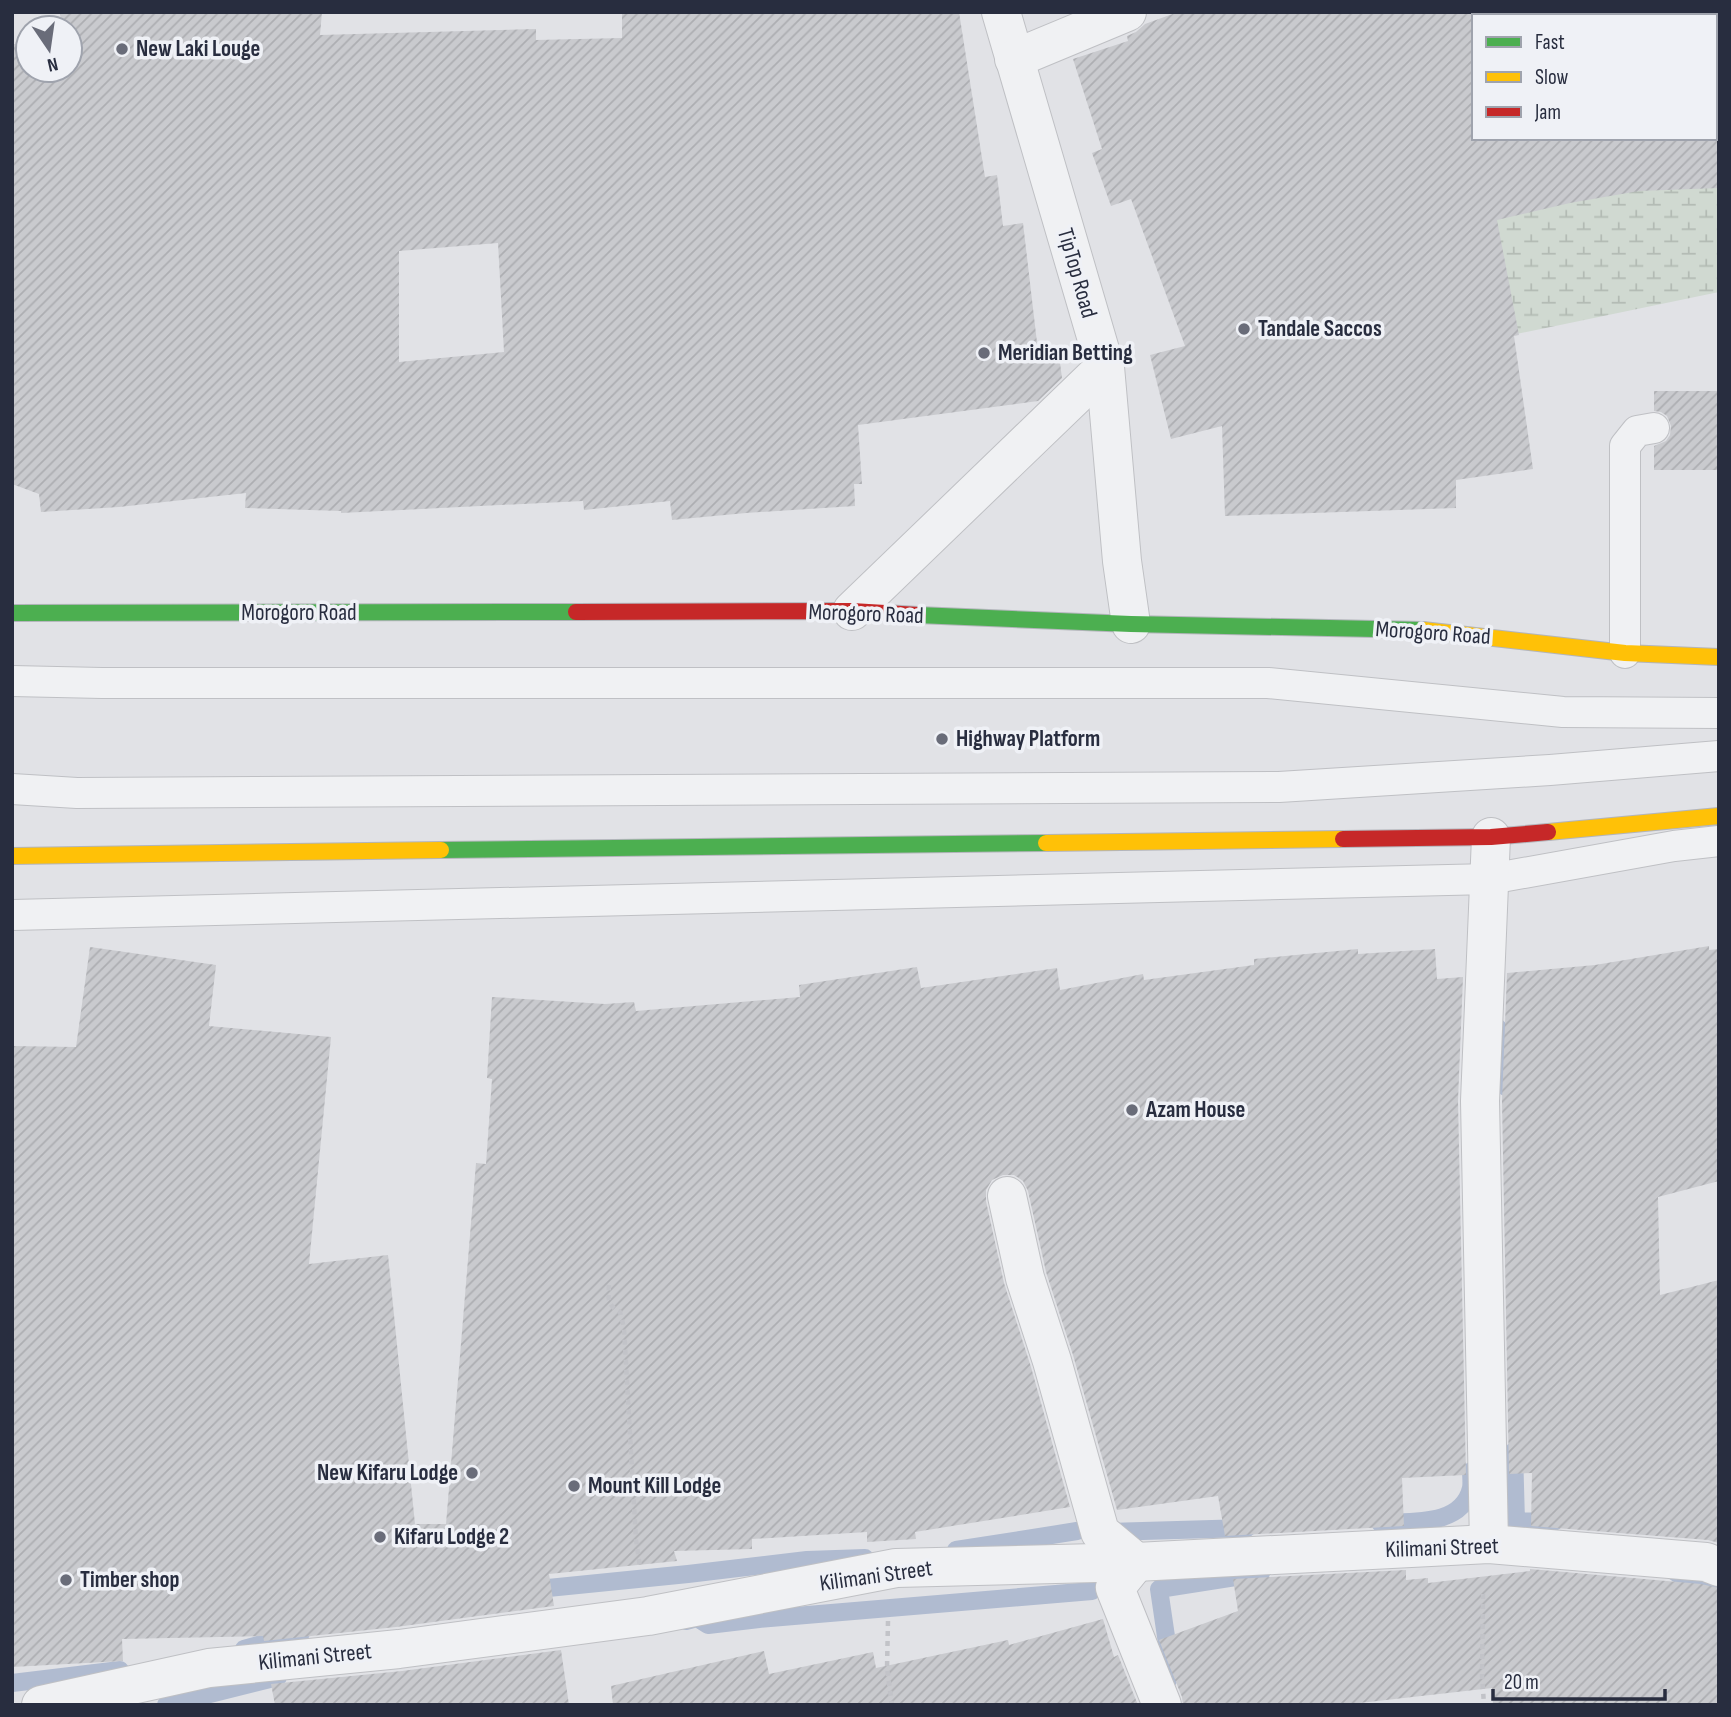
<svg xmlns="http://www.w3.org/2000/svg" width="1731" height="1717" viewBox="0 0 1731 1717" font-family="'Sofia Sans Condensed',sans-serif">
  <style>
    .wetland { fill: url(#wetland-marsh) }
    .lines { fill: none; stroke-linecap: round; stroke-linejoin: round }
    .stream { stroke: #b0bbd0; stroke-width: 18 }
    .building { fill: url(#building-hatch); fill-rule: evenodd }
    .lane-casing { stroke: #bfc0c4; stroke-width: 32 }
    .street-casing { stroke: #bfc0c4; stroke-width: 40 }
    .fast-casing { stroke: #b3b5bb; stroke-width: 18 }
    .slow-casing { stroke: #b3b5bb; stroke-width: 18 }
    .jam-casing { stroke: #b3b5bb; stroke-width: 18 }
    .path { stroke: #c2c3c8; stroke-width: 4.5; stroke-dasharray: 5 5; stroke-linecap: butt }
    .lane { stroke: #f0f1f3; stroke-width: 30 }
    .street { stroke: #f0f1f3; stroke-width: 38 }
    .fast { stroke: #4caf50; stroke-width: 16 }
    .slow { stroke: #ffc107; stroke-width: 16 }
    .jam { stroke: #c62828; stroke-width: 16 }
    .poi-dot { fill: #696c79; stroke: #eff1f6; stroke-width: 2.5 }
    .labels { text-anchor: middle; dominant-baseline: central; stroke-width: 7; stroke-linejoin: round; paint-order: stroke }
    .poi-label { font-size: 23px; font-weight: bold; fill: #282d3f; stroke: #eff1f6; text-anchor: start }
    .street-label { font-size: 23px; fill: #282d3f; stroke: #eff1f6 }
  </style>
  <defs>
    <pattern id="wetland-marsh" width="20" height="14" patternUnits="userSpaceOnUse" patternTransform="scale(1.75)"><rect width="20" height="14" fill="#d0d9d1"/><path d="M1 5h8M5 5V1M11 12h8M15 12V8" fill="none" stroke="#b3bbb4"/></pattern>
    <pattern id="building-hatch" width="6" height="6" patternUnits="userSpaceOnUse" patternTransform="scale(1.75)"><rect width="6" height="6" fill="#c9cace"/><path d="M-1 1l2-2M0 6l6-6M5 7l2-2" fill="none" stroke="#adaeb2"/></pattern>
  </defs>
  <rect width="100%" height="100%" fill="#e1e2e6"/>
  <!-- wetland -->
  <path class="wetland" d="M 1469,12 L 1719,12 L 1719,292 L 1497,338 L 1448,229 L 1474,138 L 1715,138 L 1715,16 L 1474,16 Z"/>
  <g class="lines">
    <!-- stream -->
    <g class="stream">
      <path d="M 1498,1028 L 1506,1087"/>
      <path d="M 1514,1451 L 1516,1521 L 1554,1522"/>
      <path d="M 1380,1523 C 1411,1521 1462,1527 1471,1488 C 1472,1483 1471,1476 1471,1471"/>
      <path d="M 1108,1532 L 1247,1528"/>
      <path d="M 956,1550 L 1077,1531"/>
      <path d="M 1676,1573 L 1719,1590"/>
      <path d="M 528,1590 L 688,1574 L 807,1560 L 865,1558"/>
      <path d="M 686,1621 L 697,1618 L 708,1625 L 759,1619 L 1092,1591"/>
      <path d="M 244,1649 L 301,1633"/>
      <path d="M 1168,1680 L 1163,1665 L 1168,1650 L 1159,1589 L 1261,1573 L 1263,1568"/>
      <path d="M 12,1683 L 120,1670"/>
      <path d="M 166,1705 L 278,1677"/>
    </g>
  </g>
  <!-- building -->
  <g class="building">
    <path d="M 60,12 L 322,12 L 320,35 L 536,29 L 536,40 L 622,38 L 622,12 L 959,12 L 985,177 L 997,175 L 1003,226 L 1023,223 L 1038,351 L 1058,348 L 1062,378 L 1038,401 L 858,425 L 862,484 L 854,484 L 855,506 L 746,513 L 672,520 L 670,501 L 584,510 L 583,501 L 341,513 L 341,511 L 245,508 L 246,493 L 119,507 L 41,512 L 39,494 L 12,484 L 12,44 L 28,44 L 28,70 L 70,70 L 70,28 L 61,28 ZM 498,243 L 504,352 L 399,362 L 399,251 Z"/>
    <path d="M 1178,12 L 1474,12 L 1474,138 L 1719,138 L 1719,188 L 1639,191 L 1570,203 L 1497,220 L 1519,335 L 1514,336 L 1533,469 L 1456,480 L 1456,508 L 1225,516 L 1222,426 L 1171,439 L 1150,355 L 1185,346 L 1131,199 L 1111,206 L 1092,153 L 1102,149 L 1073,59 L 1128,41 L 1127,36 L 1136,32 L 1145,24 Z"/>
    <path d="M 1654,391 L 1719,391 L 1719,470 L 1654,470 L 1654,446 L 1666,441 L 1670,435 L 1671,426 L 1667,416 L 1661,412 L 1654,411 Z"/>
    <path d="M 1709,946 L 1709,950 L 1719,949 L 1719,1181 L 1658,1197 L 1660,1295 L 1719,1280 L 1719,1543 L 1708,1540 L 1531,1526 L 1532,1473 L 1509,1474 L 1502,1101 L 1507,973 L 1595,965 Z"/>
    <path d="M 90,947 L 216,965 L 209,1026 L 331,1037 L 309,1264 L 388,1255 L 415,1524 L 446,1524 L 476,1163 L 486,1164 L 492,1079 L 487,1078 L 492,997 L 605,1004 L 634,1002 L 636,1011 L 800,997 L 799,985 L 917,967 L 921,988 L 1057,968 L 1060,990 L 1143,974 L 1144,980 L 1254,965 L 1254,959 L 1358,949 L 1358,954 L 1435,949 L 1437,979 L 1463,977 L 1458,1101 L 1466,1475 L 1402,1478 L 1404,1526 L 1225,1536 L 1218,1496 L 1117,1510 L 1073,1355 L 1046,1272 L 1028,1191 L 1023,1181 L 1014,1175 L 1003,1175 L 992,1180 L 986,1190 L 986,1201 L 1004,1283 L 1031,1367 L 1070,1507 L 915,1532 L 916,1539 L 867,1542 L 867,1532 L 752,1539 L 752,1549 L 674,1551 L 677,1561 L 549,1574 L 554,1606 L 396,1627 L 264,1641 L 263,1636 L 122,1639 L 123,1661 L 12,1667 L 12,1046 L 76,1047 Z"/>
    <path d="M 1530,1569 L 1701,1584 L 1719,1588 L 1719,1705 L 1493,1705 L 1492,1688 L 1342,1705 L 1183,1705 L 1182,1697 L 1159,1640 L 1238,1611 L 1233,1579 L 1406,1570 L 1406,1580 L 1428,1578 L 1428,1583 L 1530,1571 Z"/>
    <path d="M 1103,1619 L 1114,1657 L 1118,1655 L 1138,1705 L 613,1705 L 611,1686 L 764,1651 L 769,1674 L 873,1652 L 876,1668 L 1008,1640 L 1009,1645 Z"/>
    <path d="M 561,1650 L 569,1705 L 275,1705 L 271,1684 L 402,1671 Z"/>
  </g>
  <g class="lines">
    <defs>
      <g id="lane">
        <path d="M 1625,653 L 1625,446 L 1637,431 L 1654,428"/>
        <path d="M 12,681 L 102,683 L 1268,683 L 1563,712 L 1719,713"/>
        <path d="M 12,789 L 77,793 L 1279,787 L 1550,770 L 1719,756"/>
        <path d="M 12,915 L 1490,879 L 1674,846 L 1719,841"/>
      </g>
      <g id="street">
        <path d="M 1001,12 L 1105,367 L 1122,561 L 1131,624"/>
        <path d="M 1014,59 L 1127,12"/>
        <path d="M 852,611 L 1105,367"/>
        <path d="M 1007,1196 L 1025,1278 L 1052,1361 L 1100,1532 L 1136,1562"/>
        <path d="M 1489,1544 L 1480,1101 L 1491,837"/>
        <path d="M 1136,1562 L 1115,1588 L 1162,1705"/>
        <path d="M 41,1705 L 209,1668 L 399,1649 L 648,1616 L 896,1568 L 1136,1562 L 1489,1544 L 1706,1562 L 1719,1567"/>
      </g>
      <g id="fast">
        <path d="M 12,613 L 576,612"/>
        <path d="M 918,615 L 1131,624 L 1423,630"/>
        <path d="M 441,850 L 1046,843"/>
      </g>
      <g id="slow">
        <path d="M 1423,630 L 1625,653 L 1719,657"/>
        <path d="M 1548,832 L 1719,816"/>
        <path d="M 1046,843 L 1343,839"/>
        <path d="M 12,856 L 441,850"/>
      </g>
      <g id="jam">
        <path d="M 576,612 L 852,611 L 918,615"/>
        <path d="M 1343,839 L 1491,837 L 1548,832"/>
      </g>
    </defs>
    <!-- lane casing -->
    <use href="#lane" class="lane-casing"/>
    <!-- street casing -->
    <use href="#street" class="street-casing"/>
    <!-- fast casing -->
    <use href="#fast" class="fast-casing"/>
    <!-- slow casing -->
    <use href="#slow" class="slow-casing"/>
    <!-- jam casing -->
    <use href="#jam" class="jam-casing"/>
    <!-- path -->
    <g class="path">
      <path d="M 609,1285 C 608,1299 607,1305 620,1312 L 624,1328 L 636,1540 L 640,1567"/>
      <path d="M 1483,1594 L 1482,1675 L 1484,1705"/>
      <path d="M 888,1621 L 887,1668 L 892,1705"/>
    </g>
    <!-- lane -->
    <use href="#lane" class="lane"/>
    <!-- street -->
    <use href="#street" class="street"/>
    <!-- fast -->
    <use href="#fast" class="fast"/>
    <!-- slow -->
    <use href="#slow" class="slow"/>
    <!-- jam -->
    <use href="#jam" class="jam"/>
  </g>
  <!-- markers -->
  <g class="poi-dot">
    <circle cx="122" cy="49" r="7"/>
    <circle cx="1244" cy="329" r="7"/>
    <circle cx="984" cy="353" r="7"/>
    <circle cx="942" cy="739" r="7"/>
    <circle cx="1132" cy="1110" r="7"/>
    <circle cx="472" cy="1473" r="7"/>
    <circle cx="574" cy="1486" r="7"/>
    <circle cx="380" cy="1537" r="7"/>
    <circle cx="66" cy="1580" r="7"/>
  </g>
  <g class="labels">
    <!-- poi labels -->
    <g class="poi-label">
      <text x="136" y="49">New Laki Louge</text>
      <text x="1258" y="329">Tandale Saccos</text>
      <text x="998" y="353">Meridian Betting</text>
      <text x="956" y="739">Highway Platform</text>
      <text x="1146" y="1110">Azam House</text>
      <text x="458" y="1473" text-anchor="end">New Kifaru Lodge</text>
      <text x="588" y="1486">Mount Kill Lodge</text>
      <text x="394" y="1537">Kifaru Lodge 2</text>
      <text x="80" y="1580">Timber shop</text>
    </g>
    <!-- street labels -->
    <g class="street-label">
      <text transform="translate(1077 273) rotate(74)">TipTop Road</text>
      <text x="299" y="613">Morogoro Road</text>
      <text transform="translate(866 614) rotate(2)">Morogoro Road</text>
      <text transform="translate(1433 633) rotate(4)">Morogoro Road</text>
      <text transform="translate(1442 1548) rotate(-2)">Kilimani Street</text>
      <text transform="translate(876 1576) rotate(-8)">Kilimani Street</text>
      <text transform="translate(315 1657) rotate(-6)">Kilimani Street</text>
    </g>
  </g>
  <!-- border -->
  <rect width="1731" height="1717" fill="none" stroke="#282d3f" stroke-width="28"/>
  <!-- legend -->
  <rect x="1472" y="14" width="245" height="126" fill="#eff1f6" stroke="#9fa3ad" stroke-width="2"/>
  <rect x="1486" y="37" width="35" height="10" fill="#4caf50" stroke="#9fa3ad" stroke-width="2"/>
  <text x="1535" y="49" font-size="21" fill="#282d3f">Fast</text>
  <rect x="1486" y="72" width="35" height="10" fill="#ffc107" stroke="#9fa3ad" stroke-width="2"/>
  <text x="1535" y="84" font-size="21" fill="#282d3f">Slow</text>
  <rect x="1486" y="107" width="35" height="10" fill="#c62828" stroke="#9fa3ad" stroke-width="2"/>
  <text x="1535" y="119" font-size="21" fill="#282d3f">Jam</text>
  <!-- north arrow -->
  <g transform="translate(49 49) rotate(167)"><circle r="33" fill="#eff1f6" stroke="#9fa3ad" stroke-width="2"/>
  <path d="M0-5L12 26L0 18L-12 26Z" fill="#696c79"/>
  <text y="-10" font-size="19" font-weight="bold" text-anchor="middle" fill="#282d3f">N</text>
  </g>
  <!-- scale -->
  <path d="M1493 1689v10h172v-10" fill="none" stroke="#282d3f" stroke-width="3.5"/>
  <text x="1504" y="1689" font-size="21" fill="#282d3f" stroke="#eff1f6" stroke-width="5" paint-order="stroke">20 m</text>
</svg>
